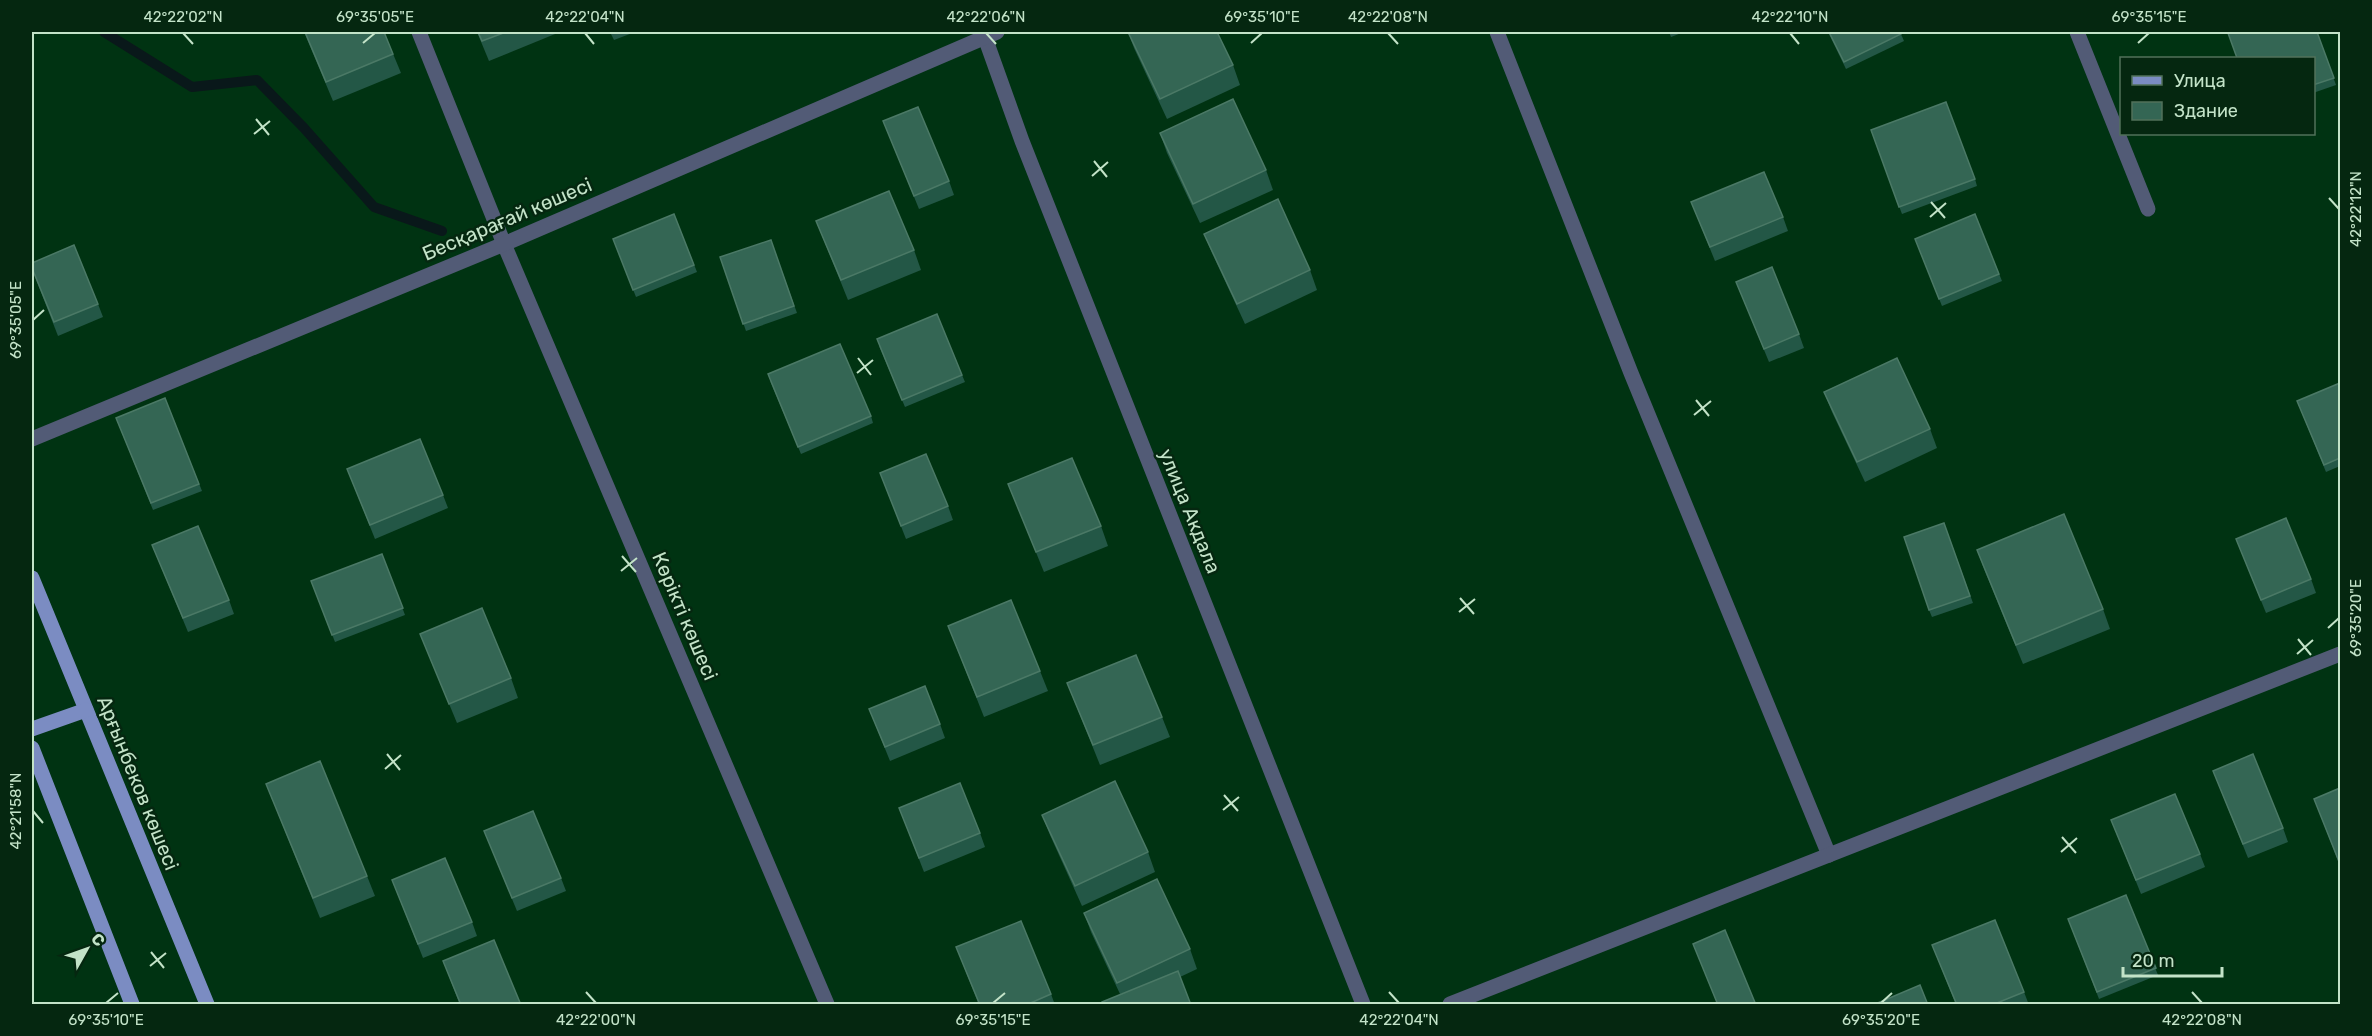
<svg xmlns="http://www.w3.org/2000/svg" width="2372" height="1036" viewBox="0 0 2372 1036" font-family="Rubik,sans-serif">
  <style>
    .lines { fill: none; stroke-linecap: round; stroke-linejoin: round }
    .stream { stroke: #09181a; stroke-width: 10 }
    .street { stroke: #525b76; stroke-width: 15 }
    .primary { stroke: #7b8cc2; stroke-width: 15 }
    .wall { fill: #235746 }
    .building { fill: #346654; stroke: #4b7966; stroke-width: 1.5 }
    .ticks { fill: none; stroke: #c3e3c8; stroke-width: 2 }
    .labels { text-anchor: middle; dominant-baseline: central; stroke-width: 5; stroke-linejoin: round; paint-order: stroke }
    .street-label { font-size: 20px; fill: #c3e3c8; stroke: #052710 }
    .neatline { fill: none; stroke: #c3e3c8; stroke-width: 2 }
    .ticks-label { font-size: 15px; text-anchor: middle; fill: #c3e3c8 }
  </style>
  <rect width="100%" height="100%" fill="#003312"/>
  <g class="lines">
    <!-- stream -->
    <path class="stream" d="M 104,32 L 192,87 L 257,80 L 304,128 L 374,207 L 442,231"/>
    <!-- street -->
    <g class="street">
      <path d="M 419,32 L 504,244 L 827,1004"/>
      <path d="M 983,32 L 1022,141 L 1363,1004"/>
      <path d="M 1497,32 L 1631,373 L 1829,855"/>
      <path d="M 2077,32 L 2148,209"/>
      <path d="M 32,439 L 504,244 L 997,32"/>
      <path d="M 1450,1004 L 2340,654"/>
    </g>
    <!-- primary -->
    <g class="primary">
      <path d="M 32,578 L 207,1004"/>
      <path d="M 32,729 L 86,710"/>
      <path d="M 32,748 L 132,1004"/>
    </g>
  </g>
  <!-- wall -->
  <g class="wall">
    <path d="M 304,32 L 384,32 L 401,73 L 333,101 Z"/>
    <path d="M 477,32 L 560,32 L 489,61 Z"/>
    <path d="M 610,32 L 635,32 L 614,40 Z"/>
    <path d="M 1128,32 L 1233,65 L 1240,85 L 1167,119 L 1134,48 Z"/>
    <path d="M 1669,32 L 1684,32 L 1671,37 Z"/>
    <path d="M 1828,32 L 1900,32 L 1904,41 L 1846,69 Z"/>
    <path d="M 2317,32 L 2336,85 L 2313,93 L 2313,58 Z"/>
    <path d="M 883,121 L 949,181 L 954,195 L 919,209 Z"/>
    <path d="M 1871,130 L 1975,179 L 1977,186 L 1902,214 Z"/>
    <path d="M 1160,133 L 1266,170 L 1273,190 L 1200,223 L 1167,153 Z"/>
    <path d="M 1691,202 L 1783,217 L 1788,231 L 1715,261 Z"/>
    <path d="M 674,214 L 697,272 L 636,297 L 613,239 Z"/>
    <path d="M 1975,214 L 2002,281 L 1942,306 L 1915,239 Z"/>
    <path d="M 816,221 L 914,250 L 921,270 L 848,300 Z"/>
    <path d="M 1204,234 L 1310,270 L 1317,290 L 1245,324 L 1212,253 Z"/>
    <path d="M 771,240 L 797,313 L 746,331 L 720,257 Z"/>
    <path d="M 32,269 L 98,304 L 103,317 L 58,336 Z"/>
    <path d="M 1736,282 L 1799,334 L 1804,348 L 1769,362 Z"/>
    <path d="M 879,346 L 962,375 L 965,382 L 905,407 Z"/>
    <path d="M 770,381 L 871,416 L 873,423 L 801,454 Z"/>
    <path d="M 2340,383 L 2340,466 L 2326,472 L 2297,401 Z"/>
    <path d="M 1824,392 L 1930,429 L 1937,448 L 1865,482 L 1832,412 Z"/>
    <path d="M 165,398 L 202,491 L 153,510 L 116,418 Z"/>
    <path d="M 347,469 L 443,495 L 448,508 L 375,539 Z"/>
    <path d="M 880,473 L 948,506 L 953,520 L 906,539 Z"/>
    <path d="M 1008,484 L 1101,526 L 1108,546 L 1044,572 Z"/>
    <path d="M 1944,523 L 1973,603 L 1932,617 L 1929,610 Z"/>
    <path d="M 2236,539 L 2311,579 L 2316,593 L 2266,613 Z"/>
    <path d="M 152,545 L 229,600 L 234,614 L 188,632 Z"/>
    <path d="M 1977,550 L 2103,609 L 2110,629 L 2023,664 L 1984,569 Z"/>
    <path d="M 382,554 L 405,615 L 335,642 L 311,581 Z"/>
    <path d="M 948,626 L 1040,671 L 1048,691 L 984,717 Z"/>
    <path d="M 420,634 L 511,678 L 518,698 L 457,723 Z"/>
    <path d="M 1067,683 L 1162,717 L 1170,737 L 1100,765 Z"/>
    <path d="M 869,709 L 940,724 L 945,738 L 890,761 Z"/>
    <path d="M 2213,771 L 2283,828 L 2288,842 L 2248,858 Z"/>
    <path d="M 266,784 L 367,876 L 375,896 L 320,918 Z"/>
    <path d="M 2340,788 L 2340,866 L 2314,799 Z"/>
    <path d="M 899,808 L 980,833 L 985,847 L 924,872 Z"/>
    <path d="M 1042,815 L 1148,852 L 1155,872 L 1082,906 L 1050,835 Z"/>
    <path d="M 2111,820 L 2200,854 L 2205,867 L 2141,894 Z"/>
    <path d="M 484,831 L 561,878 L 566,891 L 517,911 Z"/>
    <path d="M 392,880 L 472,922 L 477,936 L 423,958 Z"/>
    <path d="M 2126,895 L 2158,975 L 2099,999 L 2068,919 Z"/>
    <path d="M 1084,913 L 1190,949 L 1197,969 L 1180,977 L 1120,994 L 1091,932 Z"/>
    <path d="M 1932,945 L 2024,992 L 2029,1005 L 1956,1005 Z"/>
    <path d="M 956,947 L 1051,994 L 1055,1005 L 979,1005 Z"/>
    <path d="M 443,961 L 521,1005 L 460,1005 Z"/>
  </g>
  <!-- building -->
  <g class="building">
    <path d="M 305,32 L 384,32 L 393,54 L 326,82 Z"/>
    <path d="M 478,32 L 506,32 L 482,41 Z"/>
    <path d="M 1128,32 L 1217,32 L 1233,65 L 1160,99 Z"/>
    <path d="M 1829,32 L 1900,32 L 1901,34 L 1844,62 Z"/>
    <path d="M 2232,32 L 2317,32 L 2334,78 L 2313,85 L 2313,58 L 2237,58 L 2228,33 Z"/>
    <path d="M 1233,99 L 1266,170 L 1193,204 L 1160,133 Z"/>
    <path d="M 1946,102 L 1975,179 L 1899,207 L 1871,130 Z"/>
    <path d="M 918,107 L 949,181 L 914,196 L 883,121 Z"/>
    <path d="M 1764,172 L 1783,217 L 1710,247 L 1691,202 Z"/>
    <path d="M 889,191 L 914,250 L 841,280 L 816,221 Z"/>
    <path d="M 1278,199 L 1310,270 L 1237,304 L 1204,234 Z"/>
    <path d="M 674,214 L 694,265 L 633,290 L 613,239 Z"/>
    <path d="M 1975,214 L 1999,274 L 1939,299 L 1915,239 Z"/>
    <path d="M 771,240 L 794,306 L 743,324 L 720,257 Z"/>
    <path d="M 74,245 L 98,304 L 54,322 L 32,268 L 32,263 Z"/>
    <path d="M 1772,267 L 1799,334 L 1764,349 L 1736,282 Z"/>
    <path d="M 937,314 L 962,375 L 902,400 L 877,339 Z"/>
    <path d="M 840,344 L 871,416 L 798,447 L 768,374 Z"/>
    <path d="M 1897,358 L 1930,429 L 1857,462 L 1824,392 Z"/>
    <path d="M 2340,383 L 2340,458 L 2324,465 L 2297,401 Z"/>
    <path d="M 165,398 L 199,484 L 151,503 L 116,418 Z"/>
    <path d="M 420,439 L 443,495 L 370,525 L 347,469 Z"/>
    <path d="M 926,454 L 948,506 L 901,526 L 880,473 Z"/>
    <path d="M 1072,458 L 1101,526 L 1036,552 L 1008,484 Z"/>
    <path d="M 2064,514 L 2103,609 L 2016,645 L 1977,550 Z"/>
    <path d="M 2286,518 L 2311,579 L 2261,600 L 2236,539 Z"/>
    <path d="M 1944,523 L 1970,596 L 1929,610 L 1904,537 Z"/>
    <path d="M 198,526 L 229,600 L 183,618 L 152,545 Z"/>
    <path d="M 382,554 L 403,608 L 332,635 L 311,581 Z"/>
    <path d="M 1011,600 L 1040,671 L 977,697 L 948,626 Z"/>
    <path d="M 482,608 L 511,678 L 449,704 L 420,634 Z"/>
    <path d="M 1136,655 L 1162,717 L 1093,745 L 1067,683 Z"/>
    <path d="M 925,686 L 940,724 L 885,747 L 869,709 Z"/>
    <path d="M 2253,754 L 2283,828 L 2243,844 L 2213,771 Z"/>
    <path d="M 320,761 L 367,876 L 313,898 L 266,784 Z"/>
    <path d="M 1115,781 L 1148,852 L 1075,886 L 1042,815 Z"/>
    <path d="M 960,783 L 980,833 L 919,858 L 899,808 Z"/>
    <path d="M 2340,788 L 2340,864 L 2314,799 Z"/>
    <path d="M 2175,794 L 2200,854 L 2136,880 L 2111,820 Z"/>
    <path d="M 533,811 L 561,878 L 512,898 L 484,831 Z"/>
    <path d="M 445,858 L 472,922 L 418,944 L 392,880 Z"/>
    <path d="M 1157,879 L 1190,949 L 1117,983 L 1084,913 Z"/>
    <path d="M 2126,895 L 2156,968 L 2097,992 L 2068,919 Z"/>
    <path d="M 1995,920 L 2024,992 L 1992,1005 L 1957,1005 L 1932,945 Z"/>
    <path d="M 1021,921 L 1051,994 L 1026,1005 L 980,1005 L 956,947 Z"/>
    <path d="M 1725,930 L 1756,1005 L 1718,1005 L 1693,944 Z"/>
    <path d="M 494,940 L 521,1005 L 461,1005 L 443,961 Z"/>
    <path d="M 1178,971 L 1191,1005 L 1103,1005 L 1102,1002 Z"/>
    <path d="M 1920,985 L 1928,1005 L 1873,1005 Z"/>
  </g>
  <!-- ticks -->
  <path class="ticks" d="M 183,33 L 193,44M 585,33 L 594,44M 986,33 L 996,44M 1388,33 L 1398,44M 1790,33 L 1799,44M 363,43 L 375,33M 1251,43 L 1262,33M 2138,43 L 2149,33M 256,119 L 269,135M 254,134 L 270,121M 1094,161 L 1107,177M 1092,176 L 1108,162M 2329,198 L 2339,209M 1931,202 L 1945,218M 1930,217 L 1946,203M 33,320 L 44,310M 858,358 L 871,375M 857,373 L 873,360M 1696,400 L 1709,416M 1694,415 L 1711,401M 622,556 L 636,572M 621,571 L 637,558M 1460,598 L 1474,614M 1459,612 L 1475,599M 2328,628 L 2339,618M 2298,639 L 2311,655M 2297,654 L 2313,640M 387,754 L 400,770M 385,769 L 401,755M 1224,795 L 1238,811M 1223,810 L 1239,797M 33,811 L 43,823M 2062,837 L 2076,853M 2061,852 L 2077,838M 151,952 L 164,968M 150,966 L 166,953M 586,992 L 596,1003M 1389,992 L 1399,1003M 2192,992 L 2202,1003M 106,1003 L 118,993M 993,1003 L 1005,993M 1881,1003 L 1892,993"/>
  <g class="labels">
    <!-- street labels -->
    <g class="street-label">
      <text transform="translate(507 219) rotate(-23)">Бесқарағай көшесі</text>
      <text transform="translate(1190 511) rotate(68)">улица Акдала</text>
      <text transform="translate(685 616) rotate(67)">Көрікті көшесі</text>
      <text transform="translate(138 783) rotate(68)">Арғынбеков көшесі</text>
    </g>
  </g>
  <!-- border -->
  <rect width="2372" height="1036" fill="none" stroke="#052710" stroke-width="66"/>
  <!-- legend -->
  <rect x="2120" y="57" width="195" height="78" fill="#052710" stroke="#51725a" stroke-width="1.5"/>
  <rect x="2132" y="76" width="30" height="9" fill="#7b8cc2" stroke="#51725a" stroke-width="1.5"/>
  <text x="2174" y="87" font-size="18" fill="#c3e3c8">Улица</text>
  <rect x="2132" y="102" width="30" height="18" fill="#346654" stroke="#51725a" stroke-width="1.5"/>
  <text x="2174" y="117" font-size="18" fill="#c3e3c8">Здание</text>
  <!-- north arrow -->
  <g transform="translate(87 949) rotate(50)" stroke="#052710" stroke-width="4.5" paint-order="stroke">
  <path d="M0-4.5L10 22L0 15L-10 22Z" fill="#c3e3c8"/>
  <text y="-9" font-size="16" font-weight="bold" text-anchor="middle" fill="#c3e3c8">С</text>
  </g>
  <!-- scale -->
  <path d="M2123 967v9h99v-9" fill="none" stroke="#c3e3c8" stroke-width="3"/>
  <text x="2132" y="967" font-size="18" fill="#c3e3c8" stroke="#052710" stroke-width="4.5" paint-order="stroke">20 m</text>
  <rect x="33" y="33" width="2306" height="970" class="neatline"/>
  <g class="ticks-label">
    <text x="183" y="22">42°22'02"N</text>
    <text x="375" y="22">69°35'05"E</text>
    <text x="585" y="22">42°22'04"N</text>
    <text x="986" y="22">42°22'06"N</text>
    <text x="1262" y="22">69°35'10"E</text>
    <text x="1388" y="22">42°22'08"N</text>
    <text x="1790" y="22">42°22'10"N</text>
    <text x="2149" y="22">69°35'15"E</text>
    <text transform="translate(2356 209) rotate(-90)" y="5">42°22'12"N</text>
    <text transform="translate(16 320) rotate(-90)" y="5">69°35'05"E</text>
    <text transform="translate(2356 618) rotate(-90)" y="5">69°35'20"E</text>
    <text transform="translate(16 811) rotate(-90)" y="5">42°21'58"N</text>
    <text x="106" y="1025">69°35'10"E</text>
    <text x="596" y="1025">42°22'00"N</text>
    <text x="993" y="1025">69°35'15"E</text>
    <text x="1399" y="1025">42°22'04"N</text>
    <text x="1881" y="1025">69°35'20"E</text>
    <text x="2202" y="1025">42°22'08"N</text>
  </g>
</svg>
